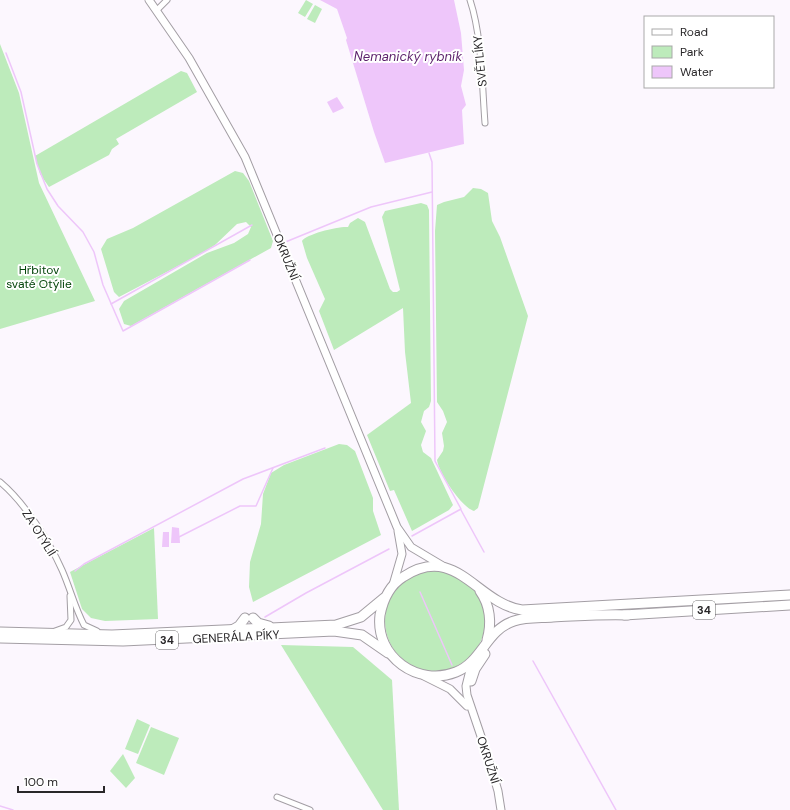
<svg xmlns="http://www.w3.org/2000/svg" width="790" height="810" viewBox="0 0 790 810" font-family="'DM Sans',sans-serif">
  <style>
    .green { fill: #bdebbb }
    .water { fill: #eec6fa }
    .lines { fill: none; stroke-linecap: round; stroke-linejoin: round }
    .stream { stroke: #eec6fa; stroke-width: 1.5 }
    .street-casing { stroke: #a39ea4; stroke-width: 7 }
    .secondary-casing { stroke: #a39ea4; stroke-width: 9 }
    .highway-casing { stroke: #a39ea4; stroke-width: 11 }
    .street { stroke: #fff; stroke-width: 5 }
    .secondary { stroke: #fff; stroke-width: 7 }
    .highway { stroke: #fff; stroke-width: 9 }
    .labels { text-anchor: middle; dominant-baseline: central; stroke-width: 4; stroke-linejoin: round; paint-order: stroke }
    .shield { fill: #fff; stroke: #696869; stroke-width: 1 }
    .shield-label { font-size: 11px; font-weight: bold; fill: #292729 }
    .street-label { font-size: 12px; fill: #292729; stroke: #fff }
    .park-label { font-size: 12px; fill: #05450b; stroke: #fff }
    .water-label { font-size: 13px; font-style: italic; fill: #5a1f6a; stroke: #fff }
  </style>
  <rect width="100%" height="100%" fill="#fcf7fe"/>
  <!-- green -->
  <g class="green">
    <path d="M 306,0 L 313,4 L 305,17 L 298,13 Z"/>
    <path d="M 315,5 L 322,9 L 315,23 L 307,19 Z"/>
    <path d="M 0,44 L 19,93 L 39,183 L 95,301 L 0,329 Z"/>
    <path d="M 181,71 L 187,73 L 197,92 L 116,139 L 119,144 L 112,149 L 109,155 L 49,187 L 40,174 L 35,156 Z"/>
    <path d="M 235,171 L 243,173 L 249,181 L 273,241 L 271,248 L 131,326 L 124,324 L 119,309 L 124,301 L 207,253 L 234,243 L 248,234 L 251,227 L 246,222 L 237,224 L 215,245 L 199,255 L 119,297 L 114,292 L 101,249 L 107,239 L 133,228 Z"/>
    <path d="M 473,188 L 481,189 L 488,193 L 492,221 L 500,237 L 528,316 L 478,508 L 474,511 C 461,507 439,473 437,460 L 443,451 L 444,446 L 442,433 L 447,422 L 443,411 L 437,402 L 435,231 L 437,205 L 444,202 L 464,197 Z"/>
    <path d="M 421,203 L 427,205 L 429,210 L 431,401 L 429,407 L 424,411 L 421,422 L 426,431 L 421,445 L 423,452 L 431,458 L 453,505 L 449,510 L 412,531 L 394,490 L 390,491 L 367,435 L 411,403 L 405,352 L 403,308 L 334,350 L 319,311 L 325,299 L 307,258 L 302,241 C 306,234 339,226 348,227 L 350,223 L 358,218 L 365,222 L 390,289 L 393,292 L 397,292 L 400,290 L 382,217 L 385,211 Z"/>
    <path d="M 339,444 L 347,445 L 355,451 L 373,498 L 373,511 L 381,535 L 253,602 L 249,587 L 250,562 L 261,524 L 263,494 L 271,473 L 284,465 Z"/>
    <path d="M 154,528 L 158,619 L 105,621 L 91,618 L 82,609 L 70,572 Z"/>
    <circle cx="435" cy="621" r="50"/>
    <path d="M 281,645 L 353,647 L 392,680 L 399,810 L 383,810 Z"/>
    <path d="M 137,719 L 150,725 L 138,754 L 125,749 Z"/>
    <path d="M 151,727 L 179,738 L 164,775 L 136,763 Z"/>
    <path d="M 123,754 L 135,778 L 126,788 L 110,771 Z"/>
  </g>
  <!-- water -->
  <g class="water">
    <path d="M 320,0 L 454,0 L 461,33 L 464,70 L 461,86 L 466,105 L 462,110 L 464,144 L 385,163 L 374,132 L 346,40 L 347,38 L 337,9 Z"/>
    <path d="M 337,97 L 344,108 L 333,113 L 327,102 Z"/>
    <path d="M 172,527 L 179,528 L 180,543 L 171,543 Z"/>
    <path d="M 163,532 L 169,532 L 169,547 L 162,547 Z"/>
  </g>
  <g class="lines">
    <!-- stream -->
    <g class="stream">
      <path d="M 6,53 L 21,92 L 37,164 L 47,189 L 58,206 L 83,232 L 94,252 L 103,285 L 123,331 L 250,260"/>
      <path d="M 283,243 L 371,207 L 432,192"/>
      <path d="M 111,304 L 252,225"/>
      <path d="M 461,510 L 484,552"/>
      <path d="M 412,536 L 461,509 L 435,461 L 432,162 L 429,153"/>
      <path d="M 177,538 L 240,506 L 256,506 L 273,468"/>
      <path d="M 75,571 L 84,564 L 243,479 L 325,448"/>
      <path d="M 420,592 L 452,665"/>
      <path d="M 265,617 L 306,593 L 389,549"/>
      <path d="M 533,661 L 616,810"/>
      <path d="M 0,806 L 13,810"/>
    </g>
    <defs>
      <g id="street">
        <path d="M 470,0 C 482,36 482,85 485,123"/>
        <path d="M 157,10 L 167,0"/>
        <path d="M 0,482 C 25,503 49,541 62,570 C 70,588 75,608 84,625 L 97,631"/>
        <path d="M 55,631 L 66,627 L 71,620 L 70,596"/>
        <path d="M 277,797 L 310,810"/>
      </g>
      <g id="secondary">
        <path d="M 149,0 L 189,58 L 245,157 L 397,527 L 411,547 L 443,566"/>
        <path d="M 393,585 L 402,554 L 398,531"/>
        <path d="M 472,662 L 466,686 L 467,695 L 488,757 L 498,791 L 501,810"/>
        <path d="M 424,676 L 450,689 L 467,706"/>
      </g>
      <g id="highway">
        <path d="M 480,591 C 490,605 492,623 487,640"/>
        <path d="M 624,615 L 790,605"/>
        <path d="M 628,615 C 603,614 578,616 553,617 C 540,618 526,617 514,621 C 486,630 482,662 456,672 C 418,687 375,657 380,615 C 383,600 390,585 403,577 C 456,542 476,603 522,610 L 790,595"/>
        <path d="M 253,618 L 258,623 L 269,626"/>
        <path d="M 232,630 L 239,626 L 245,618"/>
        <path d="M 0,632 L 112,635 L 336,625 L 361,617 L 384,598"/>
        <path d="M 0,638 L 123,641 L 334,631 L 362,635 L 388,653"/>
        <path d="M 471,681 L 475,669 L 485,654"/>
      </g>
    </defs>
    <!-- street casing -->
    <use href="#street" class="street-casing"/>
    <!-- secondary casing -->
    <use href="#secondary" class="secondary-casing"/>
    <!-- highway casing -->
    <use href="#highway" class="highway-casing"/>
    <!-- street -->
    <use href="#street" class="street"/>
    <!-- secondary -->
    <use href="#secondary" class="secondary"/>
    <!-- highway -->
    <use href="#highway" class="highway"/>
  </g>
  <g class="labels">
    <!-- shield labels -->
    <g class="shield">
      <rect x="693" y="601" width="22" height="18" rx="3"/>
      <rect x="156" y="631" width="22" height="18" rx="3"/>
    </g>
    <g class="shield-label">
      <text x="704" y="610">34</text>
      <text x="167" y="640">34</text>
    </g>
    <!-- street labels -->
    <g class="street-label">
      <text transform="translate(480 61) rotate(-96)">SVĚTLÍKY</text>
      <text transform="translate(286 257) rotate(68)">OKRUŽNÍ</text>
      <text transform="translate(39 533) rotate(58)">ZA OTÝLIÍ</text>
      <text transform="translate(236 637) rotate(-3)">GENERÁLA PÍKY</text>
      <text transform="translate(488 760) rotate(72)">OKRUŽNÍ</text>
    </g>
    <!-- park labels -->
    <g class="park-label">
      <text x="39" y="270">Hřbitov<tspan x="39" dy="14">svaté Otýlie</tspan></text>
    </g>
    <!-- water labels -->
    <g class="water-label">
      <text x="408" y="56">Nemanický rybník</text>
    </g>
  </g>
  <!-- legend -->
  <rect x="644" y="16" width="130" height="72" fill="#ffffff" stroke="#a9a9a9"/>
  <rect x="652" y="29" width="20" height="6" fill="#ffffff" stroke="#a9a9a9"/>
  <text x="680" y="36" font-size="12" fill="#292729">Road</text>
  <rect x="652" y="46" width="20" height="12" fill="#bdebbb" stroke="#a9a9a9"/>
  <text x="680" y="56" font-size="12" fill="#292729">Park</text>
  <rect x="652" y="66" width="20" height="12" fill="#eec6fa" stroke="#a9a9a9"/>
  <text x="680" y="76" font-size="12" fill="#292729">Water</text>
  <!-- scale -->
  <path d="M18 786v6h86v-6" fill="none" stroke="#292729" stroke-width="2"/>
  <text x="24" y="786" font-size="12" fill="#292729" stroke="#ffffff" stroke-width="3" paint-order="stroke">100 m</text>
</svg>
